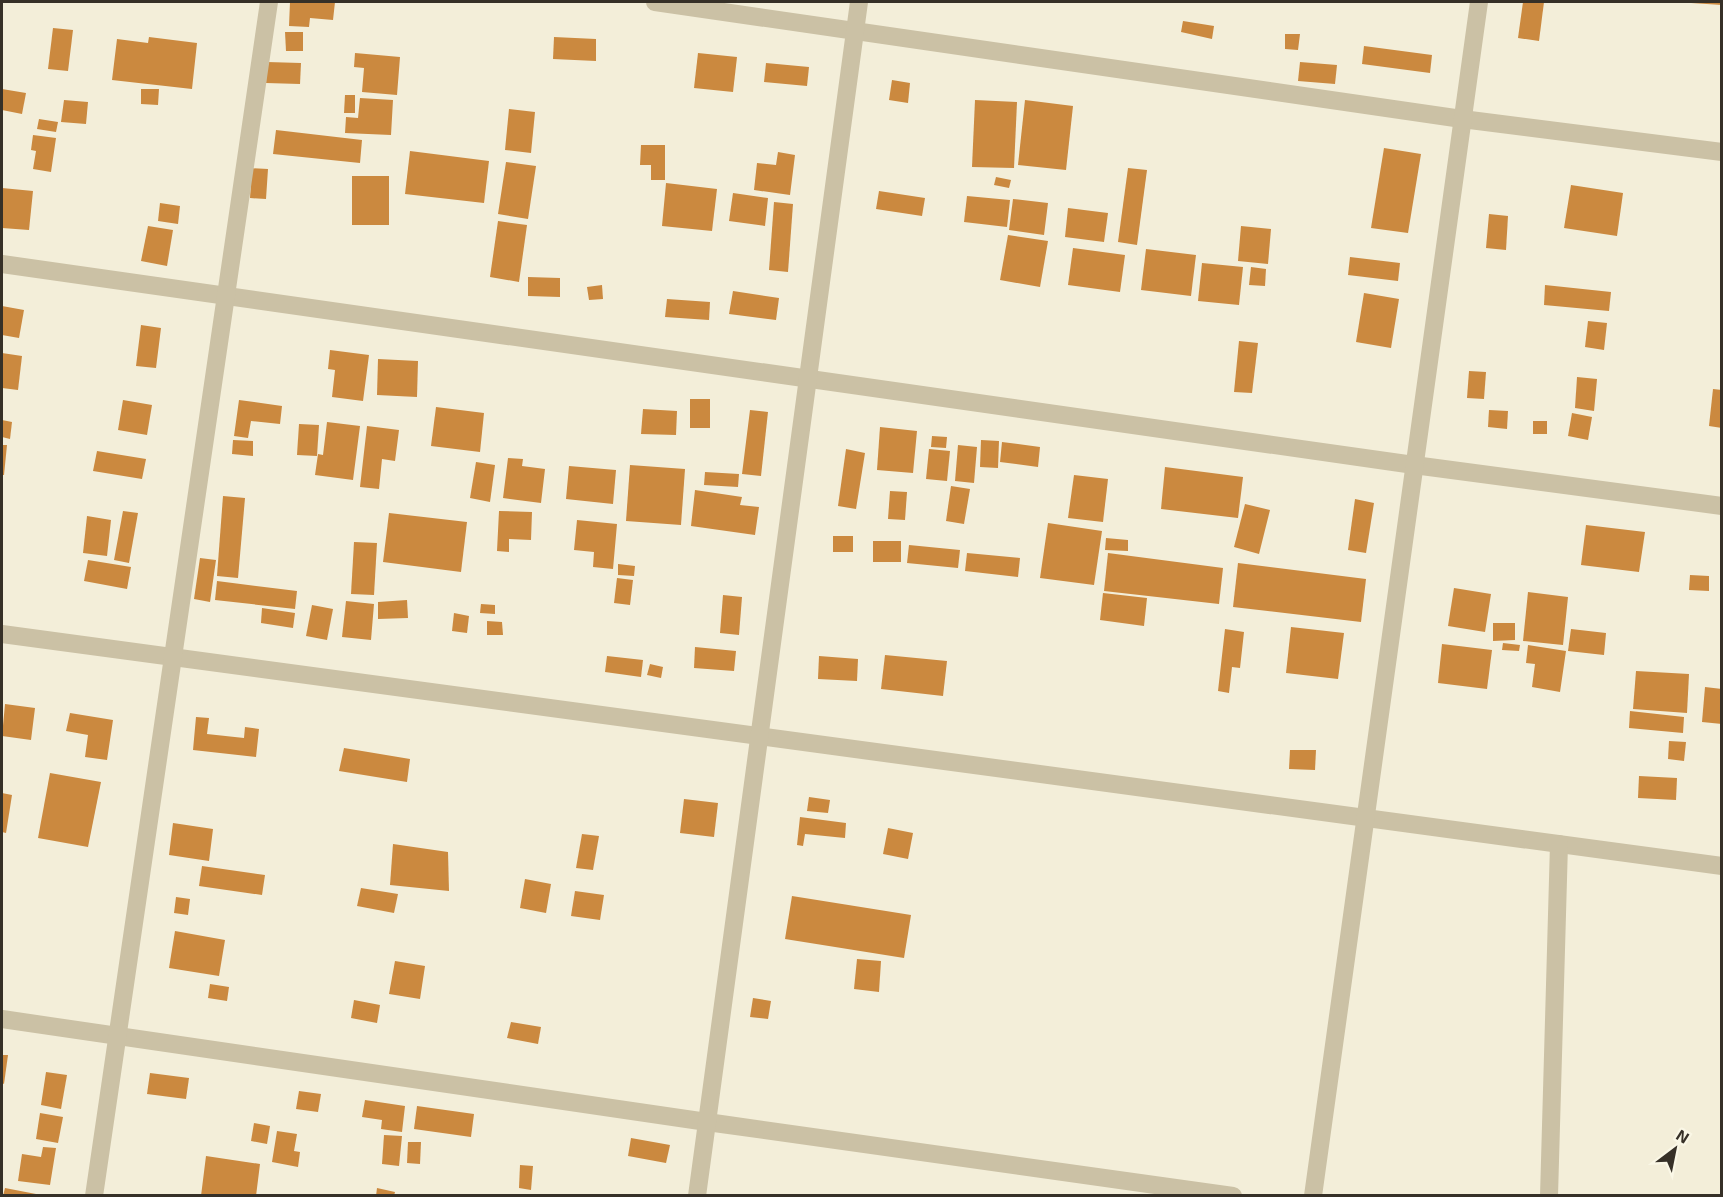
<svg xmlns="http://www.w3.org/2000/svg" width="1723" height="1197" viewBox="0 0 1723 1197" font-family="'Exo 2',sans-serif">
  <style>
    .building { fill: #cb893f }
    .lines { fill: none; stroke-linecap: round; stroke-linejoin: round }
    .minor { stroke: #cbc1a5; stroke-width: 18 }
  </style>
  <rect width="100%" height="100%" fill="#f3eed9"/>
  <!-- building -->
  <g class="building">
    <path d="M 290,2 L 335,2 L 333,20 L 310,18 L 309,27 L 289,26 Z"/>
    <path d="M 1523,2 L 1544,2 L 1539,41 L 1518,38 Z"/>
    <path d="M 1691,2 L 1722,2 L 1722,5 L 1691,3 Z"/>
    <path d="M 1183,21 L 1214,26 L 1212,39 L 1181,32 Z"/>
    <path d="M 53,28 L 73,30 L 68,71 L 48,69 Z"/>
    <path d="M 285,32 L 303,32 L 303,51 L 286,51 Z"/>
    <path d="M 1285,34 L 1300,34 L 1298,50 L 1285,49 Z"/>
    <path d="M 149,37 L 197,43 L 192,89 L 112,80 L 117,39 L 148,43 Z"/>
    <path d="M 554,37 L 596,39 L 596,61 L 553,59 Z"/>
    <path d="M 1364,46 L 1432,55 L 1430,73 L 1362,64 Z"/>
    <path d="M 355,53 L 400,57 L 397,95 L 362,92 L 364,68 L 354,67 Z"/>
    <path d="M 698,53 L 737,57 L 733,92 L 694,88 Z"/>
    <path d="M 267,62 L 301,63 L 300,84 L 266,83 Z"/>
    <path d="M 1300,62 L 1337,65 L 1335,84 L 1298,81 Z"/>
    <path d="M 766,63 L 809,67 L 807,86 L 764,82 Z"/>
    <path d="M 892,80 L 910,83 L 908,103 L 889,100 Z"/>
    <path d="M 2,89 L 26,93 L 22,114 L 2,110 Z"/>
    <path d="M 141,89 L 159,89 L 158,105 L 141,104 Z"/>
    <path d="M 345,95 L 355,95 L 355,113 L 344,113 Z"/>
    <path d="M 360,98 L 393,100 L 391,135 L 345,133 L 346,117 L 358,118 Z"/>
    <path d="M 64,100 L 88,102 L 86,124 L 61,122 Z"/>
    <path d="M 975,100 L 1017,102 L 1014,168 L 972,167 Z"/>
    <path d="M 1025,100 L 1073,106 L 1066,170 L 1018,165 Z"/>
    <path d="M 509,109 L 535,112 L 531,153 L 505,150 Z"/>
    <path d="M 39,119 L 58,122 L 56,132 L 37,129 Z"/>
    <path d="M 276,130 L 362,140 L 360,163 L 273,154 Z"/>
    <path d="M 33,135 L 56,138 L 51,172 L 33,169 L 36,151 L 31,150 Z"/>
    <path d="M 641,145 L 665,145 L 665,180 L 651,180 L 651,165 L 640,165 Z"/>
    <path d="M 1384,148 L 1421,154 L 1408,233 L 1371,228 Z"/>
    <path d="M 410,151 L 489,161 L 484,203 L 405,194 Z"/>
    <path d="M 778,152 L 795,155 L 790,195 L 754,190 L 757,163 L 776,165 Z"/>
    <path d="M 506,162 L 536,166 L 528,219 L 498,214 Z"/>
    <path d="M 248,168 L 268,169 L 266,199 L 250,198 L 251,183 Z"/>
    <path d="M 1128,168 L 1147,170 L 1137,245 L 1118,242 Z"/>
    <rect x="352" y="176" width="37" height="49"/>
    <path d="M 996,177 L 1011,180 L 1009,188 L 994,185 Z"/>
    <path d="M 666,183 L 717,189 L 712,231 L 662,226 Z"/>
    <path d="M 1571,185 L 1623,193 L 1617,236 L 1564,228 Z"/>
    <path d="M 2,188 L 33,191 L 29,230 L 2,228 Z"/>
    <path d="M 879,191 L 925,198 L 922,216 L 876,209 Z"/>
    <path d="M 733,193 L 768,198 L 765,226 L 729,221 Z"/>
    <path d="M 967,196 L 1010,200 L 1007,227 L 964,222 Z"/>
    <path d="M 1013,199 L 1048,203 L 1044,235 L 1009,230 Z"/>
    <path d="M 774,202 L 793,204 L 788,272 L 769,270 Z"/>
    <path d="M 160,203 L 180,206 L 178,224 L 158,221 Z"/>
    <path d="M 1068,208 L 1108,213 L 1104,242 L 1065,237 Z"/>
    <path d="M 1489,214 L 1508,216 L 1506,250 L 1486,248 Z"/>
    <path d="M 498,221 L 527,225 L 519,282 L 490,277 Z"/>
    <path d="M 148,226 L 173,230 L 167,266 L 141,261 Z"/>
    <path d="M 1241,226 L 1271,229 L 1268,264 L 1238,261 Z"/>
    <path d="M 1008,235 L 1048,241 L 1040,287 L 1000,280 Z"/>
    <path d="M 1073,248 L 1125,255 L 1120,292 L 1068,285 Z"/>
    <path d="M 1146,249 L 1196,255 L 1191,296 L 1141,290 Z"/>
    <path d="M 1350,257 L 1400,263 L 1398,281 L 1348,275 Z"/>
    <path d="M 1202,263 L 1243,267 L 1239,305 L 1198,301 Z"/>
    <path d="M 1251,267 L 1266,269 L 1265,286 L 1249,285 Z"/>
    <path d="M 528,277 L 560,278 L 560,297 L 528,296 Z"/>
    <path d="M 602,285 L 603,299 L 589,300 L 587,287 Z"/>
    <path d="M 1545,285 L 1611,292 L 1609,311 L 1544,305 Z"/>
    <path d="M 733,291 L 779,298 L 776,320 L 729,314 Z"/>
    <path d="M 1364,293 L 1399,299 L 1391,348 L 1356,342 Z"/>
    <path d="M 667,299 L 710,302 L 709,320 L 665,317 Z"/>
    <path d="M 2,306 L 24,310 L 19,338 L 2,335 Z"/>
    <path d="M 1588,321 L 1607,323 L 1604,350 L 1585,347 Z"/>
    <path d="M 141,325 L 161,328 L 156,368 L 136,366 Z"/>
    <path d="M 1239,341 L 1258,343 L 1252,393 L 1234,392 Z"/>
    <path d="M 330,350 L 369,355 L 363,401 L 332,397 L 335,370 L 328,369 Z"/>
    <path d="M 2,353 L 22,356 L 18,390 L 2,388 Z"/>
    <path d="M 378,359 L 418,361 L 417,397 L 377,395 Z"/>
    <path d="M 1469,371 L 1486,372 L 1484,399 L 1467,398 Z"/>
    <path d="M 1577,377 L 1597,379 L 1594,411 L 1575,408 Z"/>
    <path d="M 1713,389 L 1722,390 L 1722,428 L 1709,426 Z"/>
    <rect x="690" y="399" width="20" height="29"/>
    <path d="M 123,400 L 152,405 L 147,435 L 118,430 Z"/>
    <path d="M 239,400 L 282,406 L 280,424 L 251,421 L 248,438 L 234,436 Z"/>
    <path d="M 436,407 L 484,413 L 480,452 L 431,446 Z"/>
    <path d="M 643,409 L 677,411 L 676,435 L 641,434 Z"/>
    <path d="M 750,410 L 768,412 L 761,476 L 742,474 Z"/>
    <path d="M 1489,410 L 1508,411 L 1507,429 L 1488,427 Z"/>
    <path d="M 1572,413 L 1592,417 L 1588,440 L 1568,436 Z"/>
    <path d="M 2,420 L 12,422 L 10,439 L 2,437 Z"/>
    <rect x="1533" y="421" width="14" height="13"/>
    <path d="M 327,422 L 360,426 L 353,480 L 315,475 L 318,454 L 323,455 Z"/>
    <path d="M 299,424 L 319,425 L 317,456 L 297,455 Z"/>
    <path d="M 367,426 L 399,430 L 395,461 L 382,459 L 379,489 L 360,487 Z"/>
    <path d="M 880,427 L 917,431 L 913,473 L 877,470 Z"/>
    <path d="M 932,436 L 947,437 L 946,448 L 931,447 Z"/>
    <path d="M 233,440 L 253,441 L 253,456 L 232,454 Z"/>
    <path d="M 981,440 L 999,441 L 998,468 L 980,467 Z"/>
    <path d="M 1002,442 L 1040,447 L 1038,467 L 1000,462 Z"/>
    <path d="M 2,445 L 7,445 L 4,475 L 2,475 Z"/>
    <path d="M 958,445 L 977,447 L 974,483 L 955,481 Z"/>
    <path d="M 846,449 L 865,453 L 856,509 L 838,506 Z"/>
    <path d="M 929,449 L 950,451 L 947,481 L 926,479 Z"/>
    <path d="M 97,451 L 146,459 L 142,479 L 93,471 Z"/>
    <path d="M 508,458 L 523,459 L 522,466 L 545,469 L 541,503 L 503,498 Z"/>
    <path d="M 476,462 L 495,465 L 490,502 L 470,498 Z"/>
    <path d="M 630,465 L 685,469 L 681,525 L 626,521 Z"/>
    <path d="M 569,466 L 616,470 L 613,504 L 566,499 Z"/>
    <path d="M 1165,467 L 1243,477 L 1238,518 L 1161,509 Z"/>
    <path d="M 705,472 L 739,474 L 738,487 L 704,485 Z"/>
    <path d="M 1074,475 L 1108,479 L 1103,522 L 1068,518 Z"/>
    <path d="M 951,486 L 970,489 L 964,524 L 946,521 Z"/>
    <path d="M 695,490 L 742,497 L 740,505 L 759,507 L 755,535 L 691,526 Z"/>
    <path d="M 890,491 L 907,492 L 905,520 L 888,519 Z"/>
    <path d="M 223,496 L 245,498 L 238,578 L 217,576 Z"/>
    <path d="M 1355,499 L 1374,503 L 1366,553 L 1348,550 Z"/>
    <path d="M 1245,504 L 1270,510 L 1259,554 L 1234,547 Z"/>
    <path d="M 123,511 L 138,513 L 129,563 L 114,560 Z"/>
    <path d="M 499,511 L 532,512 L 531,540 L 509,539 L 509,552 L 497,551 Z"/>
    <path d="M 389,513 L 467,522 L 461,572 L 383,562 Z"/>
    <path d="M 87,516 L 111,520 L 107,556 L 83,553 Z"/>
    <path d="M 577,520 L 617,524 L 613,569 L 593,567 L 594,552 L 574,550 Z"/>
    <path d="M 1048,523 L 1102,531 L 1094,585 L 1040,578 Z"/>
    <path d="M 1586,525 L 1645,532 L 1639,572 L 1581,565 Z"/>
    <rect x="833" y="536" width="20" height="16"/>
    <path d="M 1106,538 L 1128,540 L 1128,551 L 1105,550 Z"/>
    <rect x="873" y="541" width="28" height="21"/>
    <path d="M 354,542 L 377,543 L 374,595 L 351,594 Z"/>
    <path d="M 909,545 L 960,550 L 958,568 L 907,563 Z"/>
    <path d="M 967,553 L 1020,558 L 1018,577 L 965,571 Z"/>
    <path d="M 1108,553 L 1223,568 L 1219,604 L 1104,591 Z"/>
    <path d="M 200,558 L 216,560 L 210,602 L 194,599 Z"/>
    <path d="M 88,560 L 131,567 L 127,589 L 84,581 Z"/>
    <path d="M 1238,563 L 1366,579 L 1361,622 L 1233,607 Z"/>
    <path d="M 618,564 L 635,566 L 634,576 L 618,575 Z"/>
    <path d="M 1690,575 L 1709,576 L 1709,591 L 1689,590 Z"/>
    <path d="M 617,578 L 633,580 L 630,605 L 614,603 Z"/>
    <path d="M 217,581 L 297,591 L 295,609 L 215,600 Z"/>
    <path d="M 1454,588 L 1491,594 L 1485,632 L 1448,626 Z"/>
    <path d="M 1528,592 L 1568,597 L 1563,645 L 1523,641 Z"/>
    <path d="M 1103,593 L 1147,598 L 1144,626 L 1100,620 Z"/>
    <path d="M 723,595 L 742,597 L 739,635 L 720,633 Z"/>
    <path d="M 407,600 L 408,618 L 378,619 L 378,602 Z"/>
    <path d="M 346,601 L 374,604 L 371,640 L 342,637 Z"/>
    <path d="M 481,604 L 495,605 L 495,614 L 480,613 Z"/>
    <path d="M 312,605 L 333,609 L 327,640 L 306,636 Z"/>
    <path d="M 262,608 L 295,613 L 293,628 L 261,623 Z"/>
    <path d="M 454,613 L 469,616 L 467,633 L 452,631 Z"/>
    <path d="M 487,621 L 502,622 L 503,635 L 487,635 Z"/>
    <path d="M 1493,623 L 1515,623 L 1515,640 L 1493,641 Z"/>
    <path d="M 1291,627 L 1344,633 L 1338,679 L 1286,673 Z"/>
    <path d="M 1225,629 L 1244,632 L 1240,668 L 1232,667 L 1229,693 L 1218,691 Z"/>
    <path d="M 1571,629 L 1606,633 L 1604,655 L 1568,651 Z"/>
    <path d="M 1503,643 L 1520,645 L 1519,651 L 1502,650 Z"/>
    <path d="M 1442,644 L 1492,650 L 1487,689 L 1438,683 Z"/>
    <path d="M 1528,645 L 1566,651 L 1560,692 L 1532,687 L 1535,664 L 1526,663 Z"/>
    <path d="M 695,647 L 736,651 L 734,671 L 694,668 Z"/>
    <path d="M 885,655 L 947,661 L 943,696 L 881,689 Z"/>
    <path d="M 607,656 L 643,660 L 641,677 L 605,672 Z"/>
    <path d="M 819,656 L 858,659 L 857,681 L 818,679 Z"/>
    <path d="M 650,664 L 663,667 L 661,678 L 647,675 Z"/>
    <path d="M 1636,671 L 1689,674 L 1687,713 L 1633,709 Z"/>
    <path d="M 1705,687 L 1722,689 L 1722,724 L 1702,722 Z"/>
    <path d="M 5,704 L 35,708 L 31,740 L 2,736 Z"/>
    <path d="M 1630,711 L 1684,717 L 1683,733 L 1629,728 Z"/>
    <path d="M 70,713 L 113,720 L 107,760 L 85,757 L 88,735 L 66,731 Z"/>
    <path d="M 196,717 L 209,718 L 207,734 L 244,738 L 245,727 L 259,729 L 256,757 L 193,750 Z"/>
    <path d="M 1669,741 L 1686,742 L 1684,761 L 1668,759 Z"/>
    <path d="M 344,748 L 410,759 L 407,782 L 339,771 Z"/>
    <path d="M 1290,750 L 1316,750 L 1315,770 L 1289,769 Z"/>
    <path d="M 50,773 L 101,782 L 88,847 L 38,838 Z"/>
    <path d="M 1639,776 L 1677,778 L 1676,800 L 1638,798 Z"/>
    <path d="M 2,793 L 12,795 L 6,833 L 2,832 Z"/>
    <path d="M 809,797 L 830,800 L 828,813 L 807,811 Z"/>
    <path d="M 684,799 L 718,803 L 714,837 L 680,833 Z"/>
    <path d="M 800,817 L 846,823 L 845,838 L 805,834 L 803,846 L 797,845 Z"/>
    <path d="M 173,823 L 213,829 L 209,861 L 169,855 Z"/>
    <path d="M 888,828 L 913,833 L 908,859 L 883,854 Z"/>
    <path d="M 582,834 L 599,836 L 593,870 L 576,868 Z"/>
    <path d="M 393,844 L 448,852 L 449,891 L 390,885 Z"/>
    <path d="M 202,866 L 265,875 L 262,895 L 199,886 Z"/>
    <path d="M 525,879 L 551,884 L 546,913 L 520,908 Z"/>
    <path d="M 361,888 L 398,894 L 394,913 L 357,906 Z"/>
    <path d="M 575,891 L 604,895 L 600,920 L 571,916 Z"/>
    <path d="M 792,896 L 911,915 L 904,958 L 785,939 Z"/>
    <path d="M 176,897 L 190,899 L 188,915 L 174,913 Z"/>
    <path d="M 175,931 L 225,940 L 219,976 L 169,968 Z"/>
    <path d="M 857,959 L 881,961 L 879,992 L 854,989 Z"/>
    <path d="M 395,961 L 425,966 L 420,999 L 389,994 Z"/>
    <path d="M 210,984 L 229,987 L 227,1001 L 208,998 Z"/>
    <path d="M 753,998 L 771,1001 L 768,1019 L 750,1017 Z"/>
    <path d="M 354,1000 L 380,1005 L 377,1023 L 351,1018 Z"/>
    <path d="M 511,1022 L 541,1027 L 538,1044 L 507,1038 Z"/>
    <path d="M 2,1055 L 8,1055 L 4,1084 L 2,1083 Z"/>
    <path d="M 46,1072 L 67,1075 L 61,1109 L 41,1105 Z"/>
    <path d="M 150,1073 L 189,1078 L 186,1099 L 147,1094 Z"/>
    <path d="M 299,1091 L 321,1094 L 318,1112 L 296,1109 Z"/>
    <path d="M 365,1100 L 405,1106 L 402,1132 L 381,1129 L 382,1120 L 362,1117 Z"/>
    <path d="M 417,1106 L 474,1114 L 471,1137 L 414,1129 Z"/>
    <path d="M 40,1113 L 63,1117 L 58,1143 L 36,1139 Z"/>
    <path d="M 254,1123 L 270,1126 L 267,1144 L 251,1141 Z"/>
    <path d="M 277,1131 L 297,1134 L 294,1151 L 300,1152 L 298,1167 L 272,1162 Z"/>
    <path d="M 384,1135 L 402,1136 L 399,1166 L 382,1164 Z"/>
    <path d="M 631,1138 L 670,1145 L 666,1163 L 628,1156 Z"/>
    <path d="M 408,1142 L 421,1142 L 420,1164 L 407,1163 Z"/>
    <path d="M 43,1147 L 56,1148 L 50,1185 L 18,1181 L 22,1154 L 41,1157 Z"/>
    <path d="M 206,1156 L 260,1164 L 256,1196 L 201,1196 Z"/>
    <path d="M 520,1165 L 533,1166 L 531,1190 L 519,1188 Z"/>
    <path d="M 5,1188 L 36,1194 L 36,1196 L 3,1196 Z"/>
    <path d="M 377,1188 L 395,1192 L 394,1196 L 376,1196 Z"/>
  </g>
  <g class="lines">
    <!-- minor -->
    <g class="minor">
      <path d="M 655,2 L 1462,119 L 1722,152"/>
      <path d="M 2,264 L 1414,465 L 1722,506"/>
      <path d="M 2,634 L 1722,866"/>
      <path d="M 2,1019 L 707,1122 L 1233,1196"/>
      <path d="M 94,1196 L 269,2"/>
      <path d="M 697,1196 L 859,2"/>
      <path d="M 1313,1196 L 1479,2"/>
      <path d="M 1549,1196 L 1559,844"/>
    </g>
  </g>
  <!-- border -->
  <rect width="1723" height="1197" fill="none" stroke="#363027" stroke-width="6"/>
  <!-- north arrow -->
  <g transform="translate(1675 1149) rotate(32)" stroke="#faf7e6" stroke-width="4.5" paint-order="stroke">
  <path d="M0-4.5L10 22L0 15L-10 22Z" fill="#363027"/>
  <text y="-9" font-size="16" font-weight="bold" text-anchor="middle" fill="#363027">N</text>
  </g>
</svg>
